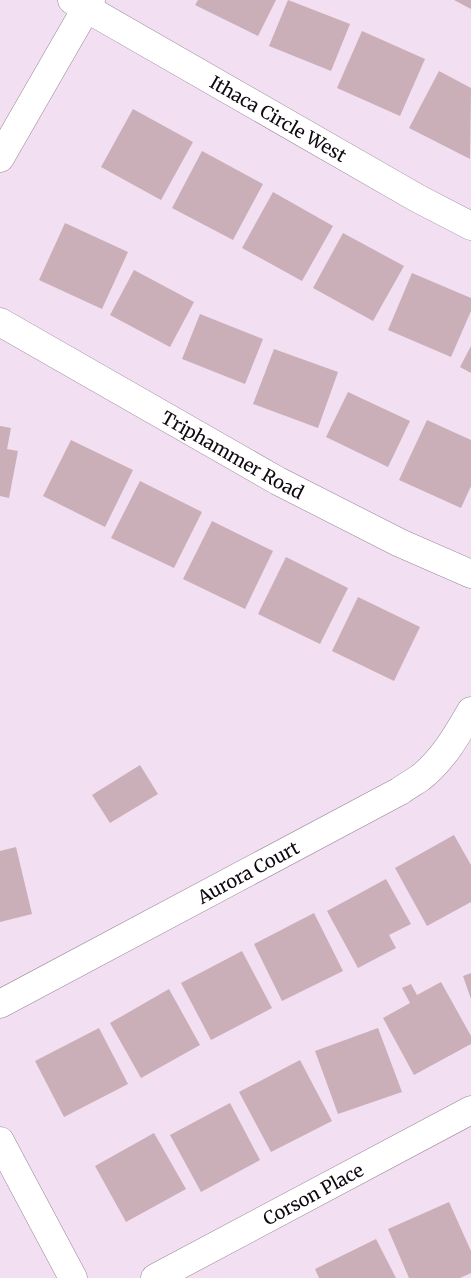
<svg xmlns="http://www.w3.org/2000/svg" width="471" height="1278" viewBox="0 0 471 1278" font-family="Merriweather,serif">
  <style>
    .building { fill: #caafb8 }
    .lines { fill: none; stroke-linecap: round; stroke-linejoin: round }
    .minor-casing { stroke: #968596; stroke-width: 29 }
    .minor { stroke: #fff; stroke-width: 28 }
    .labels { text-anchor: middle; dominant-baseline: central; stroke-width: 4.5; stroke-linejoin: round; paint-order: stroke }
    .street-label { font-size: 18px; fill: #0f090f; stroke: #fdeefd }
  </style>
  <rect width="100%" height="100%" fill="#f3dff2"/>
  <!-- building -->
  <g class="building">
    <path d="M 198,0 L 276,0 L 258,36 L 195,5 Z"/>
    <path d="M 288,0 L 350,24 L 331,71 L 269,46 Z"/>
    <path d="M 454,0 L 471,0 L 471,9 Z"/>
    <path d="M 362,31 L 425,59 L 400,116 L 337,88 Z"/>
    <path d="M 439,71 L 471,88 L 470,159 L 409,128 Z"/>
    <path d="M 133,109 L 193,142 L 161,200 L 101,167 Z"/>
    <path d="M 202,151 L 263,184 L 233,240 L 172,208 Z"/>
    <path d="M 273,192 L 333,226 L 302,281 L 242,248 Z"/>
    <path d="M 65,223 L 128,252 L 102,309 L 39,280 Z"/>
    <path d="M 343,233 L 404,266 L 373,321 L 313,288 Z"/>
    <path d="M 134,270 L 194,302 L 170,347 L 110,315 Z"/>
    <path d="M 412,273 L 471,298 L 471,311 L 451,357 L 388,330 Z"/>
    <path d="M 200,314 L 263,339 L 245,384 L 182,359 Z"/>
    <path d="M 471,346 L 471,373 L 460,367 Z"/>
    <path d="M 274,349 L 338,372 L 318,428 L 253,404 Z"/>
    <path d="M 348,392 L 410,421 L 388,467 L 326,437 Z"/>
    <path d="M 427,420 L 471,440 L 471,486 L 461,508 L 399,480 Z"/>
    <path d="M 0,426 L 11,428 L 7,449 L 18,451 L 9,498 L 0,496 Z"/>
    <path d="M 71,440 L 133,470 L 105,527 L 43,496 Z"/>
    <path d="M 140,481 L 202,512 L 174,568 L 111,538 Z"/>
    <path d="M 212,521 L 273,551 L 245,609 L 183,579 Z"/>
    <path d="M 286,557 L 348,588 L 320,644 L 258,614 Z"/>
    <path d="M 358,597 L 420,627 L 394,681 L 332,651 Z"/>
    <path d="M 140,765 L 158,794 L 110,823 L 92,795 Z"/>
    <path d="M 454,835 L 471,865 L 471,902 L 427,926 L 395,868 Z"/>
    <path d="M 16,847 L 32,914 L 0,922 L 0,851 Z"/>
    <path d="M 386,879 L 411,924 L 389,935 L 396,948 L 358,968 L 327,911 Z"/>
    <path d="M 314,913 L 343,971 L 282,1001 L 254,944 Z"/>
    <path d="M 242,951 L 272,1008 L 211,1040 L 181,983 Z"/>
    <path d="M 471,973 L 471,999 L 463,976 Z"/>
    <path d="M 441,982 L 471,1036 L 471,1044 L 414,1075 L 383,1018 L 410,1003 L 402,988 L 411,984 L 417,995 Z"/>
    <path d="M 169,989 L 200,1045 L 141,1078 L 110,1023 Z"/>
    <path d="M 99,1028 L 128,1084 L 64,1117 L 35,1061 Z"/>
    <path d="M 378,1028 L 402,1092 L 338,1114 L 315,1051 Z"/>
    <path d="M 300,1060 L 332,1121 L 271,1152 L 239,1092 Z"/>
    <path d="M 230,1103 L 260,1160 L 201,1192 L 170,1135 Z"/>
    <path d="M 154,1133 L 186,1189 L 126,1222 L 95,1166 Z"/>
    <path d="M 449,1202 L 471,1251 L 471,1273 L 460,1278 L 409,1278 L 388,1229 Z"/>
    <path d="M 376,1239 L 396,1278 L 319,1278 L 315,1269 Z"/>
  </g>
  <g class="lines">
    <defs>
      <g id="minor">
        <path id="s1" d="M 72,0 L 417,198 L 471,226"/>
        <path d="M 0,158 L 91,0"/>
        <path id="s2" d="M 0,322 L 278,481 L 400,543 L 471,574"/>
        <path id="s3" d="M 0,1004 L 400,791 C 407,786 414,782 420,778 C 443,760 457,735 471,711"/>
        <path d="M 0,1141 L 73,1278"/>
        <path id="s4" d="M 155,1278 L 471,1110"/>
      </g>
    </defs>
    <!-- minor casing -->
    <use href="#minor" class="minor-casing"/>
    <!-- minor -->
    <use href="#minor" class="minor"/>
  </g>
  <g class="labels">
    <!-- street labels -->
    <g class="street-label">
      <text stroke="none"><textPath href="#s1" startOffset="238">Ithaca Circle West</textPath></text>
      <text stroke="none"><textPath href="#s2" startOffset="268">Triphammer Road</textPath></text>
      <text stroke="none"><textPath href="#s3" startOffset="281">Aurora Court</textPath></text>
      <text stroke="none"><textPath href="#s4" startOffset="179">Corson Place</textPath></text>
    </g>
  </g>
</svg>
